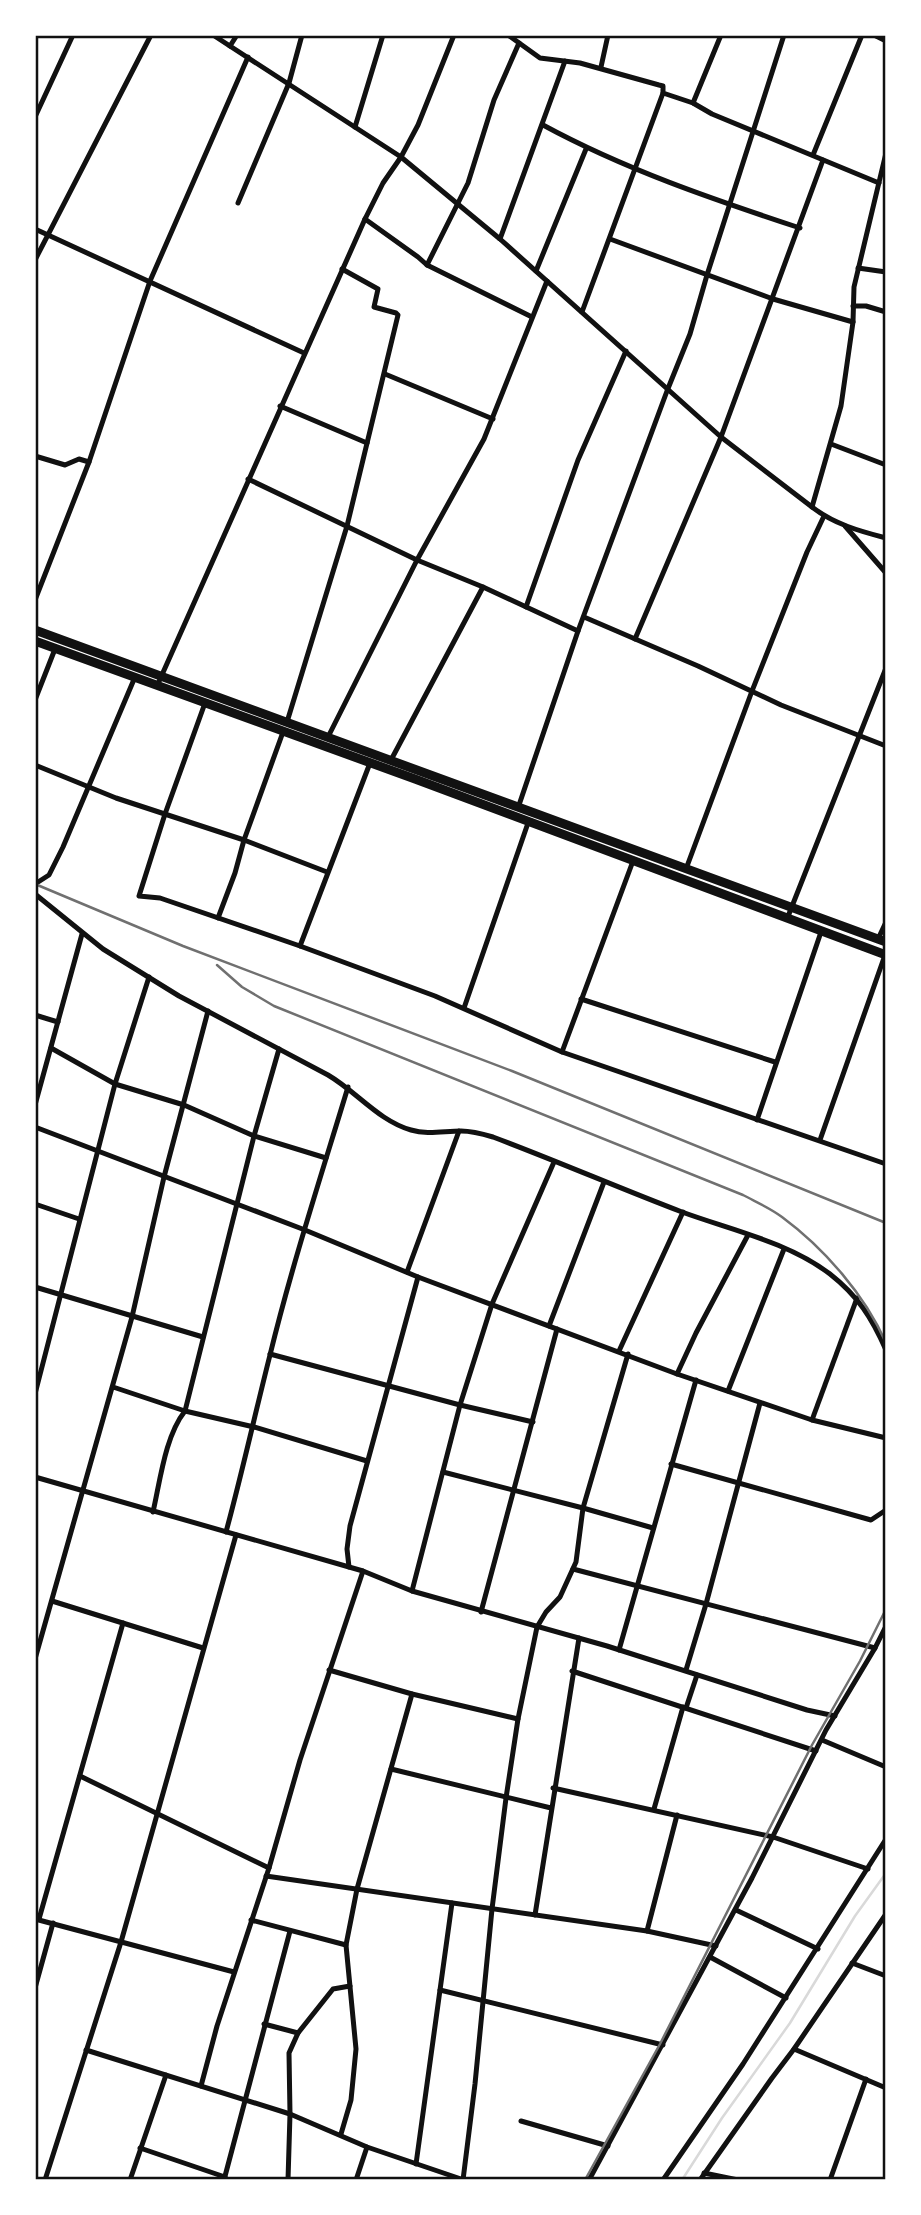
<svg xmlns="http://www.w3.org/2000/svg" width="921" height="2215" viewBox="0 0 921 2215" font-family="Figtree,sans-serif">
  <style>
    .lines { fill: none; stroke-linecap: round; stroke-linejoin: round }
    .stream { stroke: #d9d9d9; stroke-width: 2.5 }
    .minor { stroke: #111; stroke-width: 5 }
    .trunk { stroke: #111; stroke-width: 9 }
    .rail { stroke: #707070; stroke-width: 2.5 }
    .neatline { fill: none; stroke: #111; stroke-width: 2.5 }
  </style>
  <rect width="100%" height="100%" fill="#fff"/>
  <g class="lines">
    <!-- stream -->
    <path class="stream" d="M 682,2180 L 722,2118 L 790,2023 L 855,1916 L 886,1873"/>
    <!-- minor -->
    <g class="minor">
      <path d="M 213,35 L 401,157 L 500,239 L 721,437 L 812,507 C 834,524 859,531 886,538"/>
      <path d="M 508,35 L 540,58 L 580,63 L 659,85 L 663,86 L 663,93 L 693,103 L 712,114 L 879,183"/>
      <path d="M 874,35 L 886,41"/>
      <path d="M 230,46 L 237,35"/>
      <path d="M 601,67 L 608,35"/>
      <path d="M 693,103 L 721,35"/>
      <path d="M 35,117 L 73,35"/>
      <path d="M 543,125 C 624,169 712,199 800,228"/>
      <path d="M 355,127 L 383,35"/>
      <path d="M 813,155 L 862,35"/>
      <path d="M 238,203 L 289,83 L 302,35"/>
      <path d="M 365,219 L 418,257 L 427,265 L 532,317"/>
      <path d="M 35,229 L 304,353"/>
      <path d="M 500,239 L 565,61"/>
      <path d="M 610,239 L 773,299 L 853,322"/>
      <path d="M 35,260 L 151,35"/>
      <path d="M 427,265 L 468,183 L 494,100 L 519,43"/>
      <path d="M 858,268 L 886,272"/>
      <path d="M 536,271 L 586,149"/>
      <path d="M 853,306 L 866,306 L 886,312"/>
      <path d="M 582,312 L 663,93"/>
      <path d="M 385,374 L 493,419"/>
      <path d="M 280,406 L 367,443"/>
      <path d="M 831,444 L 886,465"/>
      <path d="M 35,456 L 65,465 L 79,459 L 89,462"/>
      <path d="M 248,479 L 417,560 L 483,587 L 578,631"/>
      <path d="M 812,507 L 841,406 L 853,322 L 854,287 L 886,153"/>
      <path d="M 845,526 L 886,573"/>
      <path d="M 35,600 L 89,462 L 150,281 L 248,57"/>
      <path d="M 526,607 L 578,460 L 626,351"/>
      <path d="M 584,617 L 698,666 L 781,705 L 886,746"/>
      <path d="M 635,639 L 721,437 L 823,160"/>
      <path d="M 157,686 L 365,219 L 383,183 L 401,157 L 418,125 L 454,35"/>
      <path d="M 35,700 L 55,649"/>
      <path d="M 205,703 L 165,814 L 139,896 L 160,898 L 300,946 L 435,996 L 562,1052 L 886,1164"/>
      <path d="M 287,722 L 347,526 L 398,315 L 396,313 L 374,307 L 378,289 L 342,269"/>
      <path d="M 328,737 L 417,560 L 484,439 L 547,281"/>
      <path d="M 391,760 L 483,587"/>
      <path d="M 35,765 L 116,798 L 244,840 L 327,872"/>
      <path d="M 518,808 L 578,631 L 667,391 L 690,334 L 707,275 L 784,35"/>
      <path d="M 686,869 L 752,691 L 807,552 L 824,516"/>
      <path d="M 35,884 L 49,875 L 63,847 L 135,677"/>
      <path d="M 35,894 L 103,949 L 179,996 L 328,1075 C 357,1092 379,1121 411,1130 C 427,1135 444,1131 461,1131 C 472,1131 483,1134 493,1137 C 557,1161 619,1188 682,1212 C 731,1230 788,1242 830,1274 C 858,1296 872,1318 886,1350"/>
      <path d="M 218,918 L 235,873 L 244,840 L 283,732"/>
      <path d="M 787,919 L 886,668"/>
      <path d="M 878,939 L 886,922"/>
      <path d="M 300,946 L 370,763"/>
      <path d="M 581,999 L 775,1062"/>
      <path d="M 464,1008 L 528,823"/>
      <path d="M 35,1015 L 58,1022"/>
      <path d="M 51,1048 L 115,1084 L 184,1105 L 254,1136 L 326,1158"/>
      <path d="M 562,1052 L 633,861"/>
      <path d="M 35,1105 L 82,934"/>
      <path d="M 757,1120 L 821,932"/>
      <path d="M 35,1127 L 305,1230 L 418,1277 L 677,1374 L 812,1420 L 886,1438"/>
      <path d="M 820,1140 L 885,955"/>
      <path d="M 35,1204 L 79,1219"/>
      <path d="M 407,1272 L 459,1131"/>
      <path d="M 35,1287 L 203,1337"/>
      <path d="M 549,1326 L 604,1182"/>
      <path d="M 619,1351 L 683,1212"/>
      <path d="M 270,1354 L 460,1405 L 533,1422"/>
      <path d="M 628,1354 L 583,1508 L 653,1528"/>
      <path d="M 677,1374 L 696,1333 L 748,1235"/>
      <path d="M 113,1387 L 185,1411 L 254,1427 L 367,1461"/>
      <path d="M 728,1391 L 784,1249"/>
      <path d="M 35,1394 L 115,1084 L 149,977"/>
      <path d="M 812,1420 L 857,1298"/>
      <path d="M 671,1464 L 871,1520 L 886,1510"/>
      <path d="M 443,1472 L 583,1508 L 576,1562 L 560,1597 L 546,1612 L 537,1627 L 518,1719 L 506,1798 L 492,1909 L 475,2084 L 463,2180"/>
      <path d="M 35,1477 L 363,1571 L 412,1591 L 607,1646 L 807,1710 L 835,1716"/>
      <path d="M 153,1512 C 160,1482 165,1436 185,1411 L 254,1136 L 279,1049"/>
      <path d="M 226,1532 C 242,1473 255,1414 270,1355 C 292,1265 321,1176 348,1087"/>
      <path d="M 349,1567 L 347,1549 L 350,1526 L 418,1277"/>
      <path d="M 573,1569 L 875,1648"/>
      <path d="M 412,1591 L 460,1405 L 492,1304 L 554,1162"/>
      <path d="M 52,1601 L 203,1648"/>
      <path d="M 481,1612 L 557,1329"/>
      <path d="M 619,1650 L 696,1380"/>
      <path d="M 35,1659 L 132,1317 L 164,1177 L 208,1011"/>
      <path d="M 329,1670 L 412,1694 L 518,1719"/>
      <path d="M 686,1670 L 706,1604 L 760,1403"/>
      <path d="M 572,1671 L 816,1751"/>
      <path d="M 686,1708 L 697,1675"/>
      <path d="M 822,1740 L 886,1767"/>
      <path d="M 391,1769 L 551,1808"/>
      <path d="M 80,1776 L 269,1868"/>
      <path d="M 553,1788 L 773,1837 L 868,1869"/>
      <path d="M 654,1809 L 683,1707"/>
      <path d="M 266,1876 L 647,1931 L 716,1946"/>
      <path d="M 736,1910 L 818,1949"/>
      <path d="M 535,1915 L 579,1638"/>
      <path d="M 35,1919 L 234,1972"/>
      <path d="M 39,1919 L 123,1623"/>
      <path d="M 251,1920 L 346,1945"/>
      <path d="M 647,1931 L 677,1815"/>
      <path d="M 710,1957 L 786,1998"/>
      <path d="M 852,1963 L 886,1976"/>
      <path d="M 35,1988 L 53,1923"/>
      <path d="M 440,1990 L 663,2045"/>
      <path d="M 264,2024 L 298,2033"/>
      <path d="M 794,2049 L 886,2088"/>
      <path d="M 86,2050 L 290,2114 L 367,2147 L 464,2180"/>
      <path d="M 201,2086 L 217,2026 L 269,1868 L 300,1760 L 363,1571"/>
      <path d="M 521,2121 L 608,2146"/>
      <path d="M 341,2134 L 351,2100 L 356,2049 L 346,1945 L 357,1889 L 412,1694"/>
      <path d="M 140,2148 L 225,2177"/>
      <path d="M 416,2164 L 452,1903"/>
      <path d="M 704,2173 L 738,2180"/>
      <path d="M 45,2180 L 121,1942 L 236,1535"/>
      <path d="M 130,2180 L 166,2075"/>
      <path d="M 224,2180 L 290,1931"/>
      <path d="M 288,2180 L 290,2114 L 289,2053 L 298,2033 L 333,1989 L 350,1986"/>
      <path d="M 356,2180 L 367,2147"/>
      <path d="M 589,2180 L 752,1878 L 826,1730 L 875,1648 L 886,1626"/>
      <path d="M 663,2180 L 743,2064 L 886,1839"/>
      <path d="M 700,2180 L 772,2078 L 794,2049 L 886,1914"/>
      <path d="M 830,2180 L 866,2079"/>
    </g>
    <!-- trunk -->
    <g class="trunk">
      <path d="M 35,630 L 886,942"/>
      <path d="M 35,641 L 415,779 L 886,955"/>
    </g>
    <!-- rail -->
    <g class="rail">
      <path d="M 35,884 L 183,946 L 512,1071 L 886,1223"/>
      <path d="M 217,965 L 242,987 L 274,1006 L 743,1195 C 756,1202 770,1208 782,1217 C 824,1248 865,1295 886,1343"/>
      <path d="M 585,2180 L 660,2044 L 812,1745 L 860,1661 L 886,1609"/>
    </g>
  </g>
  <!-- border -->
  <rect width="921" height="2215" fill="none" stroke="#ffffff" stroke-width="74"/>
  <rect x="37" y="37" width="847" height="2141" class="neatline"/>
</svg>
